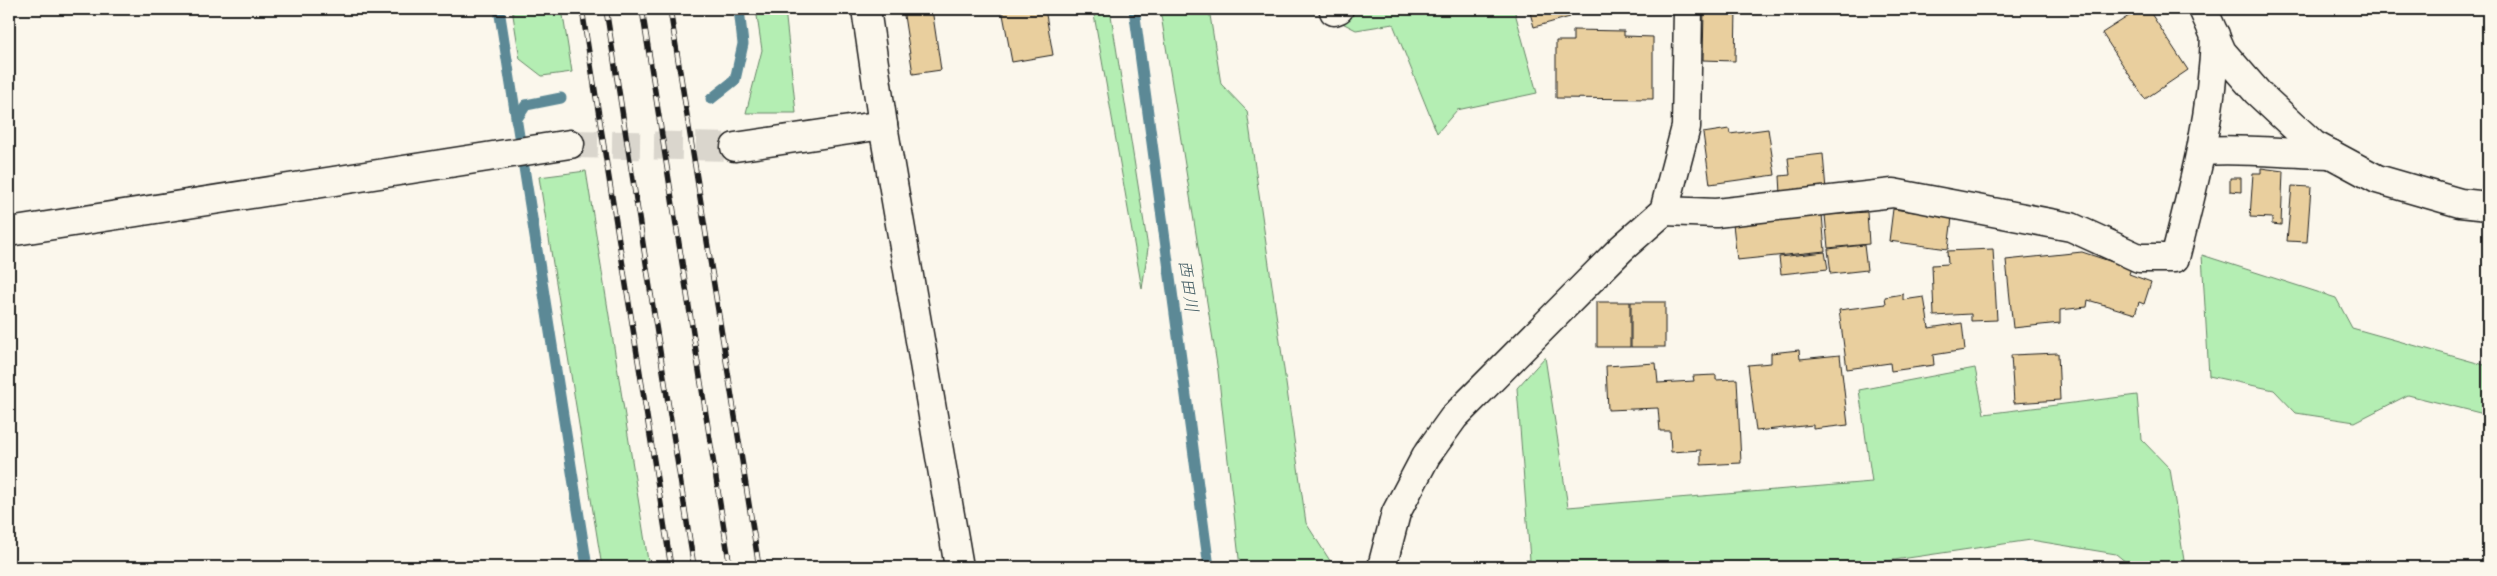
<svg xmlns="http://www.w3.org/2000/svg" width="2497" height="576" viewBox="0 0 2497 576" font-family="'Patrick Hand','Klee One',sans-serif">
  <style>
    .green { fill: #b4eeb3; stroke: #688568 }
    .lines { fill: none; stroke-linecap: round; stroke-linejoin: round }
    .stream { stroke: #5c8996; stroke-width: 11 }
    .building { fill: #e9cf9e; stroke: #1c1c1c }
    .minor-tunnel { stroke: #dad6cd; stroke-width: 28; stroke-dasharray: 28 14; stroke-linecap: butt }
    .minor-casing { stroke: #1c1c1c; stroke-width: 31 }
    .minor { stroke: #fbf7ec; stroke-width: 28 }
    .rail-casing { stroke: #1c1c1c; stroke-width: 5.5 }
    .rail { stroke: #fbf7ec; stroke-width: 4; stroke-dasharray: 11; stroke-linecap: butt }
    .labels { text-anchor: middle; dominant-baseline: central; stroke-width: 5; stroke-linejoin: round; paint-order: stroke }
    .water-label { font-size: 18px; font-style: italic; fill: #415b63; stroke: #fbf7ec }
  </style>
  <rect width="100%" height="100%" fill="#fbf7ec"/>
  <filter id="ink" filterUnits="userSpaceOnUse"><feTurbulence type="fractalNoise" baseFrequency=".02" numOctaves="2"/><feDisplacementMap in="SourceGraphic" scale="10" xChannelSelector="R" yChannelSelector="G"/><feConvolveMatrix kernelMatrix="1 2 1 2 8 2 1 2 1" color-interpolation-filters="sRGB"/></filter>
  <g filter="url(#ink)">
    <!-- green -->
    <g class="green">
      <path d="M 512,9 L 562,9 L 572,72 L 542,76 L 520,59 Z"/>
      <path d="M 756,9 L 785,9 L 796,113 L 746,113 L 762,50 Z"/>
      <path d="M 1093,9 L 1110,9 L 1148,248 L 1142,289 Z"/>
      <path d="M 1160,9 L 1209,9 L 1221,84 L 1247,111 L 1306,523 L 1334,567 L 1240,567 L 1218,371 Z"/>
      <path d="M 1315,9 L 1514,9 L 1537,93 L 1457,110 L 1437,133 L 1393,24 L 1356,30 Z"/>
      <path d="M 586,171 L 649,567 L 602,567 L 539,177 Z"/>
      <path d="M 2202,255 L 2336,298 L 2352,328 L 2488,366 L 2488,415 L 2408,395 L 2355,422 L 2296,413 L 2274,390 L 2209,376 Z"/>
      <path d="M 1545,357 L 1568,507 L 1872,482 L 1859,390 L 1975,368 L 1984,414 L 2137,395 L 2141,439 L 2170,469 L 2185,567 L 2132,567 L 2116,554 L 2031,540 L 1846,567 L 1454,567 L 1530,560 L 1517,388 Z"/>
    </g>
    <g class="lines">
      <!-- stream -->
      <g class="stream">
        <path d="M 499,9 L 587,567"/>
        <path d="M 1134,9 L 1209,567"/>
        <path d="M 711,99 L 735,80 L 743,44 L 739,9"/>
        <path d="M 516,120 L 526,105 L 561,98"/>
        <path d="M 2027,567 L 2045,567"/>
      </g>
    </g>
    <!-- building -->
    <g class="building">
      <path d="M 903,9 L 932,9 L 941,70 L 913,74 Z"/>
      <path d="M 1002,9 L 1045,9 L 1053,55 L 1012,62 Z"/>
      <path d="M 1529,9 L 1568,9 L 1570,17 L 1534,27 Z"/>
      <path d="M 1704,9 L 1736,9 L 1735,61 L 1703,60 Z"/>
      <path d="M 2140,9 L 2148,9 L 2188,70 L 2145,99 L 2102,33 Z"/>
      <path d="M 2302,9 L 2323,9 L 2304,15 Z"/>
      <path d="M 1573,30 L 1624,31 L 1624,36 L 1653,37 L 1653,99 L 1556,98 L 1556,41 L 1573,41 Z"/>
      <path d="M 1729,129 L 1730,134 L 1768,129 L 1775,175 L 1710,184 L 1703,133 Z"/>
      <path d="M 1823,154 L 1826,190 L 1781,194 L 1780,176 L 1790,175 L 1788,158 Z"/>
      <path d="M 2261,168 L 2283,171 L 2281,225 L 2272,224 L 2272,218 L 2250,217 L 2253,173 L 2261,173 Z"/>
      <path d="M 2230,178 L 2241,178 L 2241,192 L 2230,191 Z"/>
      <path d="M 2292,186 L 2311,187 L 2307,242 L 2287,241 Z"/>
      <path d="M 1893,209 L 1952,217 L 1948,249 L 1889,241 Z"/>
      <path d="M 1867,212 L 1869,244 L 1828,248 L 1825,215 Z"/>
      <path d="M 1822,214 L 1825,251 L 1737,260 L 1733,224 Z"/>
      <path d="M 1864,245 L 1867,270 L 1831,274 L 1828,249 Z"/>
      <path d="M 1993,249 L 1997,320 L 1971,321 L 1971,314 L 1934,316 L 1932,265 L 1948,264 L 1947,251 Z"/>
      <path d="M 1825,252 L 1828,269 L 1781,274 L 1779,257 Z"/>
      <path d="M 2082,252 L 2131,268 L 2129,274 L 2151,282 L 2144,304 L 2139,302 L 2135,314 L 2088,300 L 2087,307 L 2060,310 L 2060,323 L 2013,328 L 2006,260 Z"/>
      <path d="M 1903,294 L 1903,300 L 1924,297 L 1929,328 L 1962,323 L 1965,350 L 1933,355 L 1934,365 L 1891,371 L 1890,363 L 1847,369 L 1839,310 L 1886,304 L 1885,297 Z"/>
      <rect x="1597" y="302" width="33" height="45"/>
      <rect x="1631" y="302" width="34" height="45"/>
      <path d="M 1799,350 L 1800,359 L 1840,355 L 1848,425 L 1813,429 L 1813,425 L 1756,431 L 1748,365 L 1771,363 L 1771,353 Z"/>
      <path d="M 2058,353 L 2060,400 L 2014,403 L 2011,355 Z"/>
      <path d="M 1656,363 L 1658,383 L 1694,381 L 1693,376 L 1716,375 L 1716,380 L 1737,379 L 1741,463 L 1701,465 L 1701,450 L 1671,452 L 1670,431 L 1660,431 L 1658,408 L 1608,410 L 1606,366 Z"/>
    </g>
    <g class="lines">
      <!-- minor-tunnel -->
      <path class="minor-tunnel" d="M 570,144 L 735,147"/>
      <defs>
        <g id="minor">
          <path d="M 866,9 L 883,125 L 959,567"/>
          <path d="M 2203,9 L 2222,52 L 2257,92 L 2314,145 L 2377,179 L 2460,203 L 2488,206"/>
          <path d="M 1334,11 L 1339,9"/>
          <path d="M 735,147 L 883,125"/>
          <path d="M 2203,151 C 2246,148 2288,154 2331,154"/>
          <path d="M 1664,211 L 1716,213 L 1893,193 L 2071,227 L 2139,258 L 2175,258 C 2194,184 2213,112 2215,35"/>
          <path d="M 9,232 L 570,144"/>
          <path d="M 1382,567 L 1396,513 L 1426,456 L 1454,417 L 1622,248 L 1664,211 L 1686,127 L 1688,9"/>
        </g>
      </defs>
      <!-- minor casing -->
      <use href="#minor" class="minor-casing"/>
      <!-- minor -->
      <use href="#minor" class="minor"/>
      <defs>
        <g id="rail">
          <path d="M 582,9 L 671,567"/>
          <path d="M 606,9 L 694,567"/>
          <path d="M 642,9 L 730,567"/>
          <path d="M 670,9 L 759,567"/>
        </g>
      </defs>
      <!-- rail casing -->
      <use href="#rail" class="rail-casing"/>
      <!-- rail -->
      <use href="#rail" class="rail"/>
    </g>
  </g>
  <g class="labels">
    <!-- water labels -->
    <g class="water-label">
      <text transform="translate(1189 286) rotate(82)">西田川</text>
    </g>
  </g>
  <!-- margin -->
  <rect width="2497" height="576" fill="none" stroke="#fbf7ec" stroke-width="30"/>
  <rect x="15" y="15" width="2467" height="546" fill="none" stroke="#1c1c1c" stroke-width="2" filter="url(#ink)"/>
</svg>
